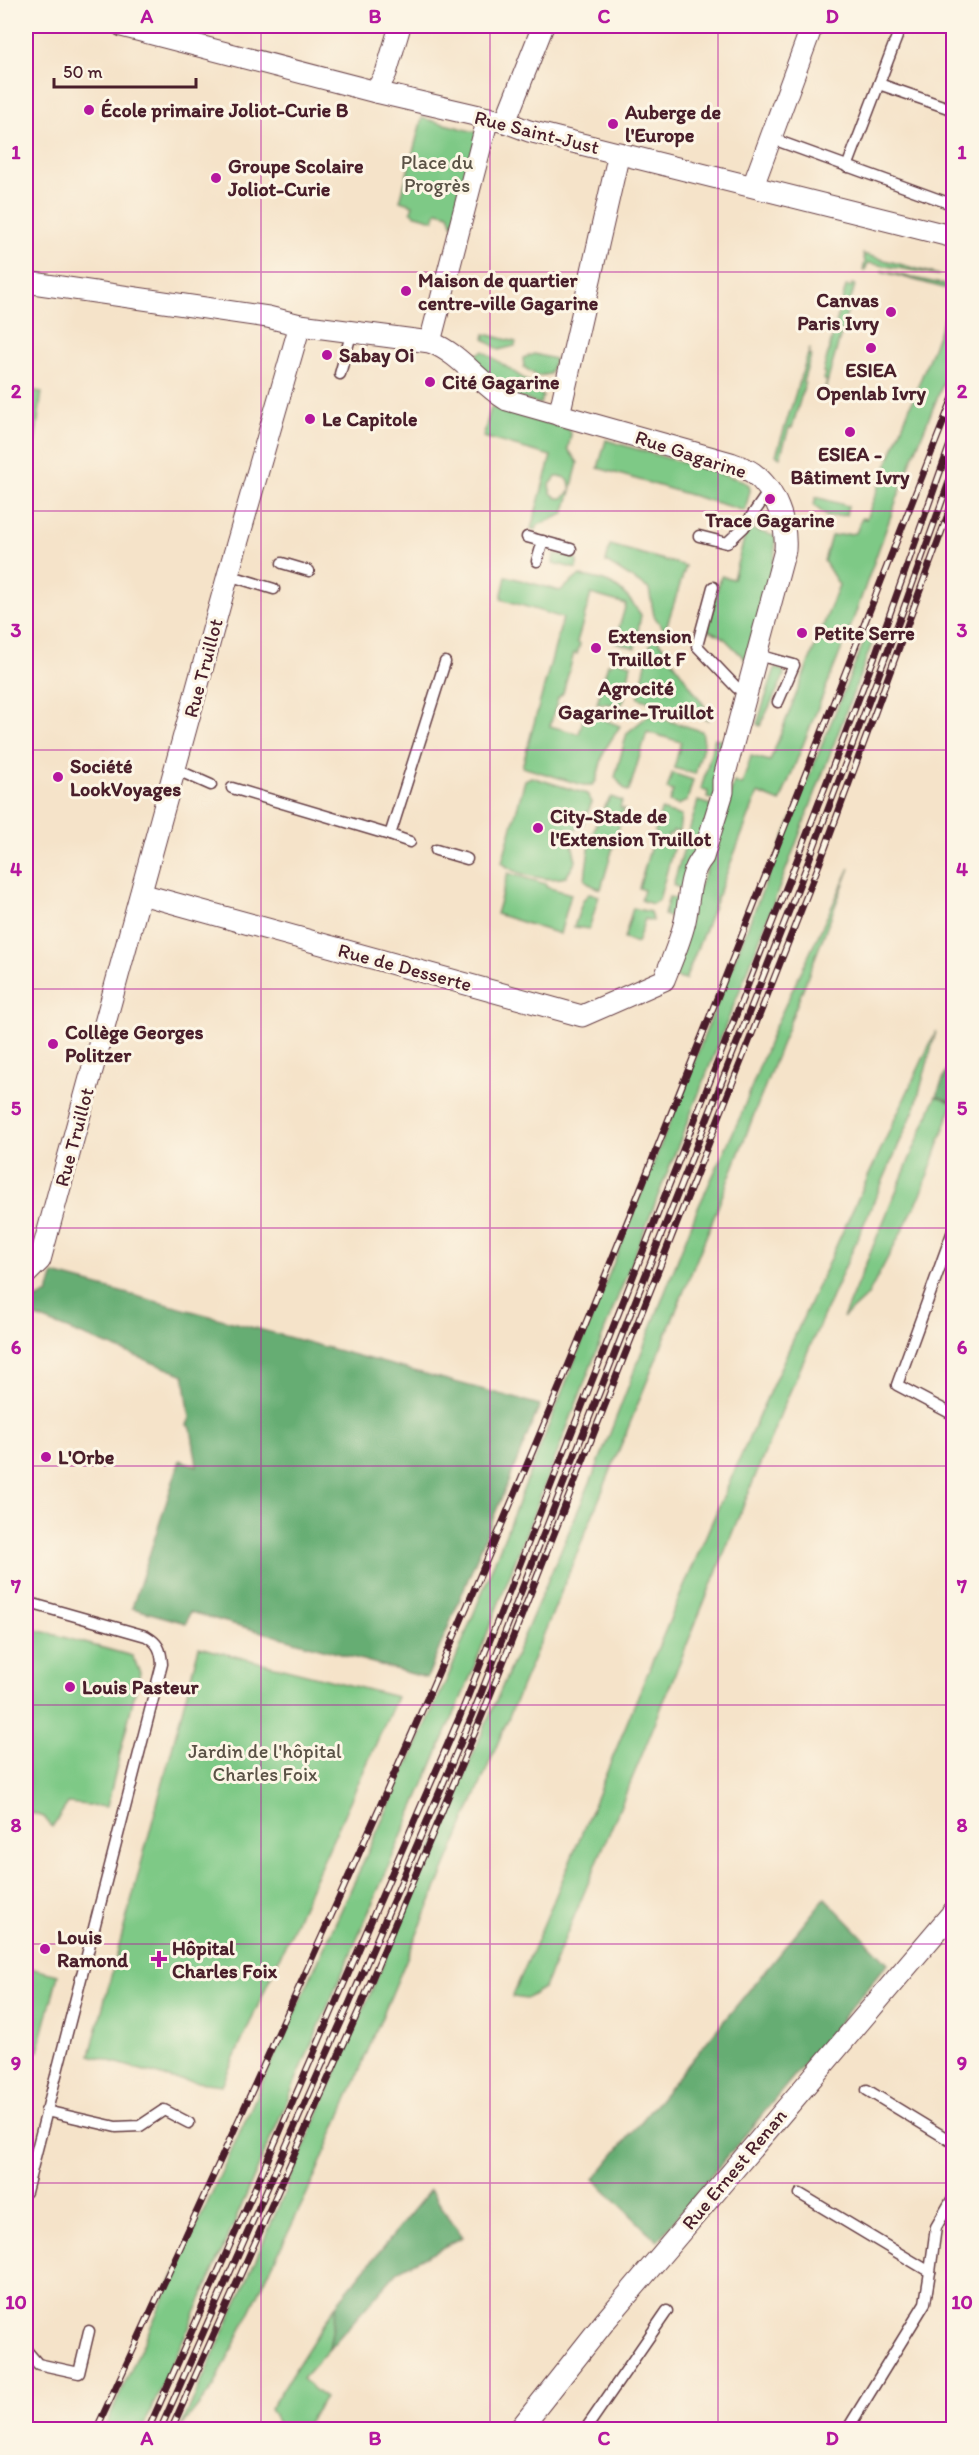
<svg xmlns="http://www.w3.org/2000/svg" width="979" height="2455" viewBox="0 0 979 2455" font-family="Itim,sans-serif">
  <style>
    .green { fill: #7ec986; stroke: #647458; stroke-width: 1.5 }
    .forest { fill: #66ad73; stroke: #58664f; stroke-width: 1.5 }
    .lines { fill: none; stroke-linecap: round; stroke-linejoin: round }
    .service-casing { stroke: #643c43; stroke-width: 13 }
    .minor-casing { stroke: #643c43; stroke-width: 23 }
    .service { stroke: #fff; stroke-width: 10 }
    .minor { stroke: #fff; stroke-width: 21 }
    .rail-casing { stroke: #4a1f2b; stroke-width: 7 }
    .rail { stroke: #fcf5e5; stroke-width: 4.5; stroke-dasharray: 14; stroke-linecap: butt }
    .grid { fill: none; stroke: #b5179e; stroke-width: 1.5; stroke-opacity: 0.55 }
    .poi-dot { fill: #b5179e; stroke: #fcf5e5; stroke-width: 2 }
    .labels { text-anchor: middle; dominant-baseline: central; stroke-width: 6; stroke-linejoin: round; paint-order: stroke }
    .poi-label { font-size: 20px; font-weight: bold; fill: #4a1f2b; stroke: #fcf5e5; text-anchor: start }
    .street-label { font-size: 20px; fill: #4a1f2b; stroke: #fcf5e5 }
    .park-label { font-size: 20px; fill: #5a5246; stroke: #fcf5e5 }
    .neighbourhood-label { font-size: 21px; font-weight: bold; fill: #4a1f2b; stroke: #fcf5e5 }
    .neatline { fill: none; stroke: #b5179e; stroke-width: 2 }
    .grid-label { font-size: 20px; text-anchor: middle; font-weight: bold; fill: #b5179e }
  </style>
  <rect width="100%" height="100%" fill="#fcf5e5"/>
  <filter id="ink" filterUnits="userSpaceOnUse"><feTurbulence type="fractalNoise" baseFrequency=".0167" numOctaves="2"/><feDisplacementMap in="SourceGraphic" scale="12" xChannelSelector="R" yChannelSelector="G"/><feConvolveMatrix kernelMatrix="1 2 1 2 8 2 1 2 1" color-interpolation-filters="sRGB"/></filter>
  <filter id="wash" filterUnits="userSpaceOnUse"><feTurbulence type="fractalNoise" baseFrequency=".008" numOctaves="4" result="noise"/><feDisplacementMap in="SourceGraphic" scale="24" xChannelSelector="R" yChannelSelector="G"/><feGaussianBlur stdDeviation="1.35" result="paint"/><feColorMatrix in="noise" values="0 0 0 0 0 0 0 0 0 0 0 0 0 0 0 0 0 1.4 0 .05"/><feComposite in="paint" operator="in"/></filter>
  <g filter="url(#wash)">
    <rect width="100%" height="100%" fill="#f5e3c9"/>
    <!-- green -->
    <g class="green">
      <path d="M 422,118 L 479,133 L 453,226 L 449,214 L 437,211 L 434,220 L 413,214 L 411,211 L 413,205 L 400,201 Z"/>
      <path d="M 863,254 L 939,275 L 868,263 L 865,270 L 863,270 L 865,262 Z"/>
      <path d="M 881,271 L 952,286 L 951,290 Z"/>
      <path d="M 852,284 L 855,285 L 825,390 L 821,389 L 825,388 L 827,381 L 823,379 L 825,373 L 823,372 L 846,286 L 851,287 Z"/>
      <path d="M 945,317 L 953,319 L 953,359 L 906,474 L 852,623 L 780,802 L 758,793 L 685,980 L 675,977 L 693,901 L 708,866 L 734,782 L 742,785 L 751,756 L 770,761 L 839,585 L 824,561 L 831,536 L 856,533 L 862,518 L 866,519 Z"/>
      <path d="M 485,334 L 516,342 L 515,346 L 499,350 L 484,339 Z"/>
      <path d="M 810,348 L 809,355 L 811,356 L 803,382 L 805,383 L 792,428 L 789,428 L 780,457 L 776,455 Z"/>
      <path d="M 483,351 L 533,385 L 543,397 L 540,404 L 508,394 L 471,357 Z"/>
      <path d="M 534,354 L 555,359 L 550,374 L 537,376 L 524,367 L 523,358 Z"/>
      <path d="M 26,390 L 42,392 L 35,442 L 26,440 Z"/>
      <path d="M 491,407 L 568,429 L 571,434 L 568,449 L 578,463 L 571,490 L 569,481 L 563,477 L 556,477 L 549,486 L 551,493 L 557,498 L 563,498 L 571,491 L 564,514 L 538,525 L 536,530 L 531,529 L 551,456 L 483,437 Z"/>
      <path d="M 606,440 L 741,480 L 749,485 L 750,490 L 745,511 L 598,468 Z"/>
      <path d="M 816,497 L 848,506 L 846,515 L 827,517 L 814,505 Z"/>
      <path d="M 752,523 L 753,530 L 775,536 C 779,563 755,632 747,661 L 724,638 L 707,629 L 721,576 L 733,579 L 744,539 Z"/>
      <path d="M 610,545 L 686,566 L 665,631 L 654,616 L 649,589 L 606,562 Z"/>
      <path d="M 554,554 L 567,555 L 577,559 L 577,569 L 553,563 Z"/>
      <path d="M 506,576 L 560,591 L 579,576 C 612,579 623,588 641,615 L 635,648 L 615,642 L 626,604 L 591,594 L 577,642 L 580,644 L 577,654 L 574,653 L 563,693 L 558,698 L 550,726 L 579,734 L 585,712 L 620,726 L 604,751 L 596,781 L 592,785 L 583,785 L 522,767 L 563,618 L 501,599 Z"/>
      <path d="M 870,627 L 878,628 L 751,962 L 615,1304 L 469,1680 L 193,2318 L 142,2429 L 104,2429 L 452,1668 L 752,916 Z"/>
      <path d="M 653,633 L 708,711 L 708,720 L 638,698 Z"/>
      <path d="M 613,659 L 631,664 L 624,700 L 621,705 L 597,703 L 608,664 L 611,665 Z"/>
      <path d="M 775,668 L 783,670 L 784,676 L 760,726 L 757,724 Z"/>
      <path d="M 649,715 L 702,731 L 704,743 L 695,774 L 674,768 L 681,742 L 647,732 L 629,791 L 625,790 L 615,777 L 627,733 Z"/>
      <path d="M 715,738 L 726,742 L 716,800 L 707,798 L 708,792 L 701,789 Z"/>
      <path d="M 672,773 L 693,780 L 687,801 L 678,805 L 669,802 L 673,791 L 667,789 Z"/>
      <path d="M 531,777 L 587,794 L 592,802 L 583,824 L 572,832 L 573,848 L 576,861 L 566,877 C 550,882 512,875 502,862 L 525,780 Z"/>
      <path d="M 611,797 L 622,801 L 620,808 L 624,809 L 601,889 L 593,886 L 585,880 C 588,848 592,823 611,797 Z"/>
      <path d="M 698,801 L 714,806 L 676,920 L 664,915 L 669,897 L 678,899 L 681,889 L 673,885 Z"/>
      <path d="M 661,810 L 681,816 L 679,832 L 673,831 L 672,834 L 668,835 L 666,842 L 674,845 L 659,900 L 652,904 L 641,900 L 644,890 L 639,888 Z"/>
      <path d="M 850,868 L 714,1217 L 551,1617 L 312,2183 L 214,2386 L 180,2429 L 243,2289 L 598,1464 L 697,1210 L 741,1115 L 773,1031 Z"/>
      <path d="M 508,873 L 546,884 L 546,887 L 571,894 L 560,934 L 496,914 Z"/>
      <path d="M 590,893 L 599,896 L 589,929 L 574,927 L 583,900 Z"/>
      <path d="M 633,908 L 650,912 L 653,921 L 645,919 L 637,943 L 624,939 Z"/>
      <path d="M 936,1031 L 915,1108 L 785,1403 L 642,1755 L 544,1988 L 526,1999 L 512,1997 C 563,1884 607,1769 655,1655 C 743,1445 839,1238 936,1031 Z"/>
      <path d="M 936,1096 L 953,1103 L 921,1195 L 868,1295 L 843,1318 Z"/>
      <path d="M 26,1627 L 132,1656 L 140,1672 L 107,1807 L 68,1803 L 52,1827 L 44,1817 L 26,1811 Z"/>
      <path d="M 199,1647 L 397,1697 L 222,2085 L 172,2079 L 90,2055 Z"/>
      <path d="M 26,1967 L 58,1975 L 38,2051 L 26,2048 Z"/>
      <path d="M 337,2303 L 329,2349 L 302,2379 L 325,2398 L 302,2429 L 281,2429 L 270,2409 Z"/>
    </g>
    <!-- forest -->
    <g class="forest">
      <path d="M 953,1055 L 953,1102 L 936,1096 Z"/>
      <path d="M 54,1274 L 540,1405 L 427,1678 L 190,1612 L 186,1623 L 132,1608 L 180,1460 L 197,1466 L 191,1428 L 187,1425 L 190,1418 L 184,1375 L 26,1313 L 26,1304 L 48,1293 Z"/>
      <path d="M 825,1898 L 888,1963 L 657,2241 L 594,2179 Z"/>
      <path d="M 430,2190 L 463,2237 L 399,2270 L 329,2349 L 337,2303 Z"/>
    </g>
  </g>
  <g filter="url(#ink)">
    <g class="lines">
      <defs>
        <g id="service">
          <path d="M 879,84 L 954,110"/>
          <path d="M 770,138 L 954,205"/>
          <path d="M 847,167 L 901,26"/>
          <path d="M 340,374 L 352,331"/>
          <path d="M 699,536 L 727,543 L 744,527 L 769,491"/>
          <path d="M 527,537 L 571,549"/>
          <path d="M 537,561 L 543,541"/>
          <path d="M 282,563 L 309,571"/>
          <path d="M 228,575 L 274,589"/>
          <path d="M 713,587 L 697,646 L 737,688 L 748,691"/>
          <path d="M 758,655 L 794,665 L 778,702"/>
          <path d="M 175,769 L 211,785"/>
          <path d="M 232,788 L 390,835 L 445,662"/>
          <path d="M 390,835 L 410,842"/>
          <path d="M 436,850 L 467,859"/>
          <path d="M 954,1228 L 897,1385 L 954,1415"/>
          <path d="M 26,1602 L 146,1636 C 158,1643 161,1649 162,1664 L 26,2192"/>
          <path d="M 867,2090 L 954,2143"/>
          <path d="M 46,2111 L 116,2127 L 140,2126 L 164,2110 L 189,2123"/>
          <path d="M 800,2194 L 930,2272 L 925,2303 L 847,2430"/>
          <path d="M 930,2272 L 936,2227 L 954,2196"/>
          <path d="M 26,2350 L 38,2364 L 79,2373 L 89,2331"/>
          <path d="M 585,2430 L 667,2311"/>
        </g>
        <g id="minor">
          <path d="M 122,26 L 376,92 L 505,122 L 529,131 L 954,237"/>
          <path d="M 376,92 L 386,73 L 400,26"/>
          <path d="M 505,122 L 543,26"/>
          <path d="M 753,186 L 812,26"/>
          <path d="M 26,282 L 268,317 L 300,325 L 430,342 C 461,354 479,383 507,400 L 731,463 C 738,466 746,468 753,473 C 776,490 787,523 785,550 L 723,781 L 723,792 L 703,857 C 687,875 690,904 684,925 C 679,944 671,962 664,980 L 582,1016 L 141,894"/>
          <path d="M 430,342 L 488,118"/>
          <path d="M 559,415 L 619,153"/>
          <path d="M 26,1274 L 40,1260 L 228,575 L 300,325"/>
          <path d="M 519,2430 L 606,2320 L 954,1911"/>
        </g>
      </defs>
      <!-- service casing -->
      <use href="#service" class="service-casing"/>
      <!-- minor casing -->
      <use href="#minor" class="minor-casing"/>
      <!-- service -->
      <use href="#service" class="service"/>
      <!-- minor -->
      <use href="#minor" class="minor"/>
      <defs>
        <g id="rail">
          <path d="M 96,2430 C 239,2121 381,1812 513,1498 C 667,1133 809,764 954,395"/>
          <path d="M 148,2430 L 264,2168 L 460,1716 L 799,855 L 876,653 L 954,433"/>
          <path d="M 160,2430 L 350,2002 L 472,1716 L 809,860 L 902,613 L 954,468"/>
          <path d="M 171,2430 L 359,2010 L 483,1713 L 820,862 L 954,498"/>
        </g>
      </defs>
      <!-- rail casing -->
      <use href="#rail" class="rail-casing"/>
      <!-- rail -->
      <use href="#rail" class="rail"/>
    </g>
  </g>
  <!-- grid -->
  <path class="grid" d="M 261,26 L 261,2430M 490,26 L 490,2430M 718,26 L 718,2430M 26,272 L 954,272M 26,511 L 954,511M 26,750 L 954,750M 26,989 L 954,989M 26,1228 L 954,1228M 26,1466 L 954,1466M 26,1705 L 954,1705M 26,1944 L 954,1944M 26,2183 L 954,2183"/>
  <!-- markers -->
  <g class="poi-dot">
    <circle cx="89" cy="110" r="6"/>
    <circle cx="613" cy="124" r="6"/>
    <circle cx="216" cy="178" r="6"/>
    <circle cx="406" cy="291" r="6"/>
    <circle cx="891" cy="312" r="6"/>
    <circle cx="871" cy="348" r="6"/>
    <circle cx="327" cy="355" r="6"/>
    <circle cx="430" cy="382" r="6"/>
    <circle cx="310" cy="419" r="6"/>
    <circle cx="850" cy="432" r="6"/>
    <circle cx="770" cy="499" r="6"/>
    <circle cx="802" cy="633" r="6"/>
    <circle cx="596" cy="648" r="6"/>
    <circle cx="58" cy="777" r="6"/>
    <circle cx="538" cy="828" r="6"/>
    <circle cx="53" cy="1044" r="6"/>
    <circle cx="46" cy="1457" r="6"/>
    <circle cx="70" cy="1687" r="6"/>
    <circle cx="45" cy="1949" r="6"/>
    <path d="M156 1950h6v6h6v6h-6v6h-6v-6h-6v-6h6z"/>
  </g>
  <g class="labels">
    <!-- poi labels -->
    <g class="poi-label">
      <text x="101" y="110">École primaire Joliot-Curie B</text>
      <text x="625" y="112">Auberge de<tspan x="625" dy="23">l'Europe</tspan></text>
      <text x="228" y="166">Groupe Scolaire<tspan x="228" dy="23">Joliot-Curie</tspan></text>
      <text x="418" y="280">Maison de quartier<tspan x="418" dy="23">centre-ville Gagarine</tspan></text>
      <text x="879" y="300" text-anchor="end">Canvas<tspan x="879" dy="23">Paris Ivry</tspan></text>
      <text x="339" y="355">Sabay Oi</text>
      <text x="871" y="370" text-anchor="middle">ESIEA<tspan x="871" dy="23">Openlab Ivry</tspan></text>
      <text x="442" y="382">Cité Gagarine</text>
      <text x="322" y="419">Le Capitole</text>
      <text x="850" y="454" text-anchor="middle">ESIEA -<tspan x="850" dy="23">Bâtiment Ivry</tspan></text>
      <text x="770" y="520" text-anchor="middle">Trace Gagarine</text>
      <text x="814" y="633">Petite Serre</text>
      <text x="608" y="636">Extension<tspan x="608" dy="23">Truillot F</tspan></text>
      <text x="70" y="766">Société<tspan x="70" dy="23">LookVoyages</tspan></text>
      <text x="550" y="816">City-Stade de<tspan x="550" dy="23">l'Extension Truillot</tspan></text>
      <text x="65" y="1032">Collège Georges<tspan x="65" dy="23">Politzer</tspan></text>
      <text x="58" y="1457">L'Orbe</text>
      <text x="82" y="1687">Louis Pasteur</text>
      <text x="57" y="1937">Louis<tspan x="57" dy="23">Ramond</tspan></text>
      <text x="172" y="1948">Hôpital<tspan x="172" dy="23">Charles Foix</tspan></text>
    </g>
    <!-- street labels -->
    <g class="street-label">
      <text transform="translate(537 132) rotate(14)">Rue Saint-Just</text>
      <text transform="translate(691 454) rotate(18)">Rue Gagarine</text>
      <text transform="translate(203 668) rotate(-75)">Rue Truillot</text>
      <text transform="translate(405 967) rotate(15)">Rue de Desserte</text>
      <text transform="translate(74 1137) rotate(-75)">Rue Truillot</text>
      <text transform="translate(734 2169) rotate(-50)">Rue Ernest Renan</text>
    </g>
    <!-- park labels -->
    <g class="park-label">
      <text x="437" y="162">Place du<tspan x="437" dy="23">Progrès</tspan></text>
      <text x="265" y="1751">Jardin de l'hôpital<tspan x="265" dy="23">Charles Foix</tspan></text>
    </g>
    <!-- neighbourhood labels -->
    <g class="neighbourhood-label">
      <text x="636" y="687">Agrocité<tspan x="636" dy="24">Gagarine-Truillot</tspan></text>
    </g>
  </g>
  <!-- margin -->
  <rect width="979" height="2455" fill="none" stroke="#fcf5e5" stroke-width="66"/>
  <!-- scale -->
  <path d="M54 78v9h142v-9" fill="none" stroke="#4a1f2b" stroke-width="3"/>
  <text x="63" y="78" font-size="18" fill="#4a1f2b" stroke="#fcf5e5" stroke-width="4.5" paint-order="stroke">50 m</text>
  <rect x="33" y="33" width="913" height="2389" class="neatline"/>
  <g class="grid-label">
    <text x="147" y="23">A</text>
    <text x="375" y="23">B</text>
    <text x="604" y="23">C</text>
    <text x="832" y="23">D</text>
    <text x="16" y="159">1</text>
    <text x="962" y="159">1</text>
    <text x="16" y="398">2</text>
    <text x="962" y="398">2</text>
    <text x="16" y="637">3</text>
    <text x="962" y="637">3</text>
    <text x="16" y="876">4</text>
    <text x="962" y="876">4</text>
    <text x="16" y="1115">5</text>
    <text x="962" y="1115">5</text>
    <text x="16" y="1354">6</text>
    <text x="962" y="1354">6</text>
    <text x="16" y="1593">7</text>
    <text x="962" y="1593">7</text>
    <text x="16" y="1832">8</text>
    <text x="962" y="1832">8</text>
    <text x="16" y="2070">9</text>
    <text x="962" y="2070">9</text>
    <text x="16" y="2309">10</text>
    <text x="962" y="2309">10</text>
    <text x="147" y="2445">A</text>
    <text x="375" y="2445">B</text>
    <text x="604" y="2445">C</text>
    <text x="832" y="2445">D</text>
  </g>
</svg>
